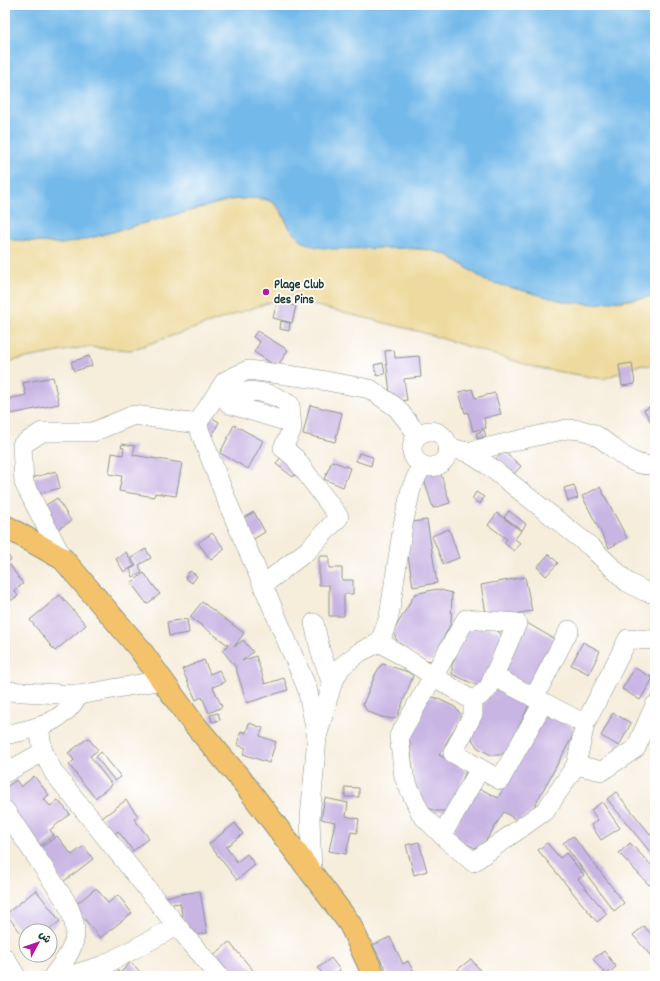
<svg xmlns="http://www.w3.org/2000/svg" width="660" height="981" viewBox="0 0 660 981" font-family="Dekko,'Playpen Sans Arabic',sans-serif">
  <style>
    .sand { fill: #eeda9e; stroke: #868c69 }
    .water { fill: #73b9ea; stroke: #497b8f }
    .building { fill: #c9b5e4 }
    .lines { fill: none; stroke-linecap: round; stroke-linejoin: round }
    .minor-casing { stroke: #8a9588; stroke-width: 20 }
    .major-casing { stroke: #8a9588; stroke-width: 24 }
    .minor { stroke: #fff; stroke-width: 19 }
    .major { stroke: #f4c26a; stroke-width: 22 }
    .poi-dot { fill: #b5179e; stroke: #fff; stroke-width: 1.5 }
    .labels { text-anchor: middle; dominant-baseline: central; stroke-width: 3.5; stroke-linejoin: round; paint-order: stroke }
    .poi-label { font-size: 13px; font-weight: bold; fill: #1f3d34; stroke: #fff; text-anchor: start }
  </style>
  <rect width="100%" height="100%" fill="#fff"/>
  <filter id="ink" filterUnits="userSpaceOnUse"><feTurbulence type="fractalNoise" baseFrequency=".025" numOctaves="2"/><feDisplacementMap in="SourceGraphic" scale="8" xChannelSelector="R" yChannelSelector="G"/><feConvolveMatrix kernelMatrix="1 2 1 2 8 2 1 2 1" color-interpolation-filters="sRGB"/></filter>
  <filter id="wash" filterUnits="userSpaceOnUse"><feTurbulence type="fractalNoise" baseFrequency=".012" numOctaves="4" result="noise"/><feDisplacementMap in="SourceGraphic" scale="16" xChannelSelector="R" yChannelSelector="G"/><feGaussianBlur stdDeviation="0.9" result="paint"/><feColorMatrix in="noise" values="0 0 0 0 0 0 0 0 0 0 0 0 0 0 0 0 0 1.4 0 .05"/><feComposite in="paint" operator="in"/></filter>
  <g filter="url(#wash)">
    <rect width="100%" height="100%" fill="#f6eddb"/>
    <!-- sand -->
    <path class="sand" d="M 252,198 C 281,200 276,207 290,228 C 293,233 299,238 303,242 L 430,250 L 448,255 L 486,281 L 620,302 L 655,296 L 655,366 L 640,365 L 603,379 L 537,368 L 421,332 L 301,302 L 288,296 L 131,350 L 85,347 L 5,362 L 5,239 L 62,244 L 83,240 L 230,200 Z"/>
    <!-- water -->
    <path class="water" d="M 5,5 L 655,5 L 655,296 L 594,304 L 566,302 L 486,281 L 448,255 L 430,250 L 411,248 L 333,249 L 316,247 L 303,242 L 290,229 L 283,214 L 276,205 L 267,199 L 252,198 L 229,200 L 83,240 L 62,244 L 5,239 Z"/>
    <g id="blocks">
      <!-- building -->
      <g class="building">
        <path d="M 277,302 L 296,306 L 292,323 L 273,318 Z"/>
        <path d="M 281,321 L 290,323 L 289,331 L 280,329 Z"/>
        <path d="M 257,331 L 288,350 L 277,367 L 254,352 L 260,342 L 253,337 Z"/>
        <path d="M 394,350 L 395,358 L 419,356 L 421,377 L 404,379 L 407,400 L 391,402 L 385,351 Z"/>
        <path d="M 89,356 L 92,366 L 74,371 L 71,362 Z"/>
        <path d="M 383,363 L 385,374 L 377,376 L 374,365 Z"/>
        <path d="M 632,363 L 635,384 L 622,386 L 619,365 Z"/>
        <path d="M 53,377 L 59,404 L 11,414 L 8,399 L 26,395 L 23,383 Z"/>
        <path d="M 472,389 L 475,398 L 495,393 L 501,414 L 484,418 L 486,428 L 473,431 L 468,412 L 465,413 L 459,392 Z"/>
        <path d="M 655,404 L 655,428 L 644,410 Z"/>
        <path d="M 310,405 L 342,413 L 335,442 L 303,434 Z"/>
        <path d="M 206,414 L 219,422 L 212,436 L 198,429 Z"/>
        <path d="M 234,425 L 263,441 L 248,469 L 220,453 Z"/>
        <path d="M 484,430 L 486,436 L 478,439 L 476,433 Z"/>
        <path d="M 122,444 L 135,446 L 133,455 L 182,463 L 176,496 L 155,493 L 154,497 L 119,491 L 122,476 L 109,474 L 112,453 L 123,455 L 124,448 L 121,447 Z"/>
        <path d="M 503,451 L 521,466 L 508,481 L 490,466 Z"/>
        <path d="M 359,453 L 373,457 L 371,466 L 356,461 Z"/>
        <path d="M 283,454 L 301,468 L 293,477 L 276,464 Z"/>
        <path d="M 332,461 L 350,468 L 343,487 L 324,479 Z"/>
        <path d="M 439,468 L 450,503 L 433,508 L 422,473 Z"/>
        <path d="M 56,471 L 60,488 L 33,495 L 29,479 Z"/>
        <path d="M 574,485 L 578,498 L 568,501 L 564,488 Z"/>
        <path d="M 600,487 L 627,538 L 609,548 L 582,496 Z"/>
        <path d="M 476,492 L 484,497 L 480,504 L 472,499 Z"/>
        <path d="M 57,498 L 71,521 L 52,533 L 38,510 Z"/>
        <path d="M 509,511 L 526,524 L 522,530 L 504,517 Z"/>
        <path d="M 254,512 L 265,532 L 252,540 L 240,520 Z"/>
        <path d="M 497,513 L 521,531 L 515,539 L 520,543 L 514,551 L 504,543 L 507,539 L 488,525 Z"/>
        <path d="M 427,520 L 437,583 L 413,587 L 403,523 Z"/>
        <path d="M 449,529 L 459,558 L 443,564 L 432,536 Z"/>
        <path d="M 212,533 L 225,549 L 211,560 L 198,543 Z"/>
        <path d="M 146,549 L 151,558 L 139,565 L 142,573 L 133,577 L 130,569 L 136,566 L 131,558 Z"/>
        <path d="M 5,550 L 11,560 L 5,563 Z"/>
        <path d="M 126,552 L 134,566 L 124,572 L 116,559 Z"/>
        <path d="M 549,554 L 558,563 L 546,576 L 537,567 Z"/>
        <path d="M 319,556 L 329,556 L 329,568 L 342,568 L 342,580 L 353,580 L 353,594 L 344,594 L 344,616 L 329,616 L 329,585 L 319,585 Z"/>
        <path d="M 10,565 L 23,584 L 14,590 L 18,596 L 5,604 L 5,568 Z"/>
        <path d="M 190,571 L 197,576 L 192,583 L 185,578 Z"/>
        <path d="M 144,573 L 160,594 L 147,604 L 131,583 Z"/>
        <path d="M 525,577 L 532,611 L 487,619 L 481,585 Z"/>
        <path d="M 437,589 L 452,593 L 451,623 L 432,661 L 425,660 L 398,643 L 393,632 L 415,594 Z"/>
        <path d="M 60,595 L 86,625 L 55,651 L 30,620 Z"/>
        <path d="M 202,602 L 244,633 L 234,647 L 243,640 L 253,652 L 242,661 L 256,656 L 265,684 L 284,678 L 288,690 L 247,703 L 235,666 L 222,650 L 228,645 L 190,617 Z"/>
        <path d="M 187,619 L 189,633 L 169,636 L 167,622 Z"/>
        <path d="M 527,623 L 556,640 L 534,684 L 528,686 L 503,673 L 519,628 Z"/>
        <path d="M 470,624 L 498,631 L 503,637 L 483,685 L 476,685 L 452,674 L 452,665 Z"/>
        <path d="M 583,642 L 600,651 L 589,674 L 571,665 Z"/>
        <path d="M 204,660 L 210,674 L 219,670 L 225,682 L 213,687 L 222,707 L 209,713 L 202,697 L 196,700 L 182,669 Z"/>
        <path d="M 383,664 L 408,672 L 413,676 L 398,715 L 394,719 L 381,717 L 367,711 L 363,704 L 375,675 L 380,666 Z"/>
        <path d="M 635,668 L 653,678 L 640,700 L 622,689 Z"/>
        <path d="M 496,688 L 529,705 L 508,750 L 500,755 L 491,755 L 478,748 L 473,741 L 471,735 L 489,692 Z"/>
        <path d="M 434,697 L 455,707 L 462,716 L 439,755 L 456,764 L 466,771 L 456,796 L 447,811 L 435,811 L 419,803 L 414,786 L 410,742 L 406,734 L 427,698 Z"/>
        <path d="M 218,713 L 220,720 L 212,722 L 210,715 Z"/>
        <path d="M 613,713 L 631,723 L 619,746 L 601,736 Z"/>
        <path d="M 545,715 L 554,718 L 570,725 L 575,732 L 530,814 L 518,821 L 504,812 L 483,845 L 475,848 L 459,840 L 453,831 L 473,790 L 483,790 L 498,798 Z"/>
        <path d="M 249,723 L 263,728 L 260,736 L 276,742 L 269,763 L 243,754 L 246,748 L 237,745 L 241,731 L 246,733 Z"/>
        <path d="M 88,738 L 98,750 L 90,756 L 112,785 L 95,798 L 69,765 L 74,760 L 68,753 Z"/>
        <path d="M 101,752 L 121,777 L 115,781 L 96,757 Z"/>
        <path d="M 34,776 L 49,795 L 44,799 L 50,806 L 58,800 L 70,814 L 50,830 L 54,835 L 38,848 L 5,807 L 5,788 L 16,780 L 21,787 Z"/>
        <path d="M 345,787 L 359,788 L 359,797 L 345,797 Z"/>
        <path d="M 616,792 L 655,840 L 655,858 L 607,799 Z"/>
        <path d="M 325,798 L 348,803 L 346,816 L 359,819 L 357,833 L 351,832 L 346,854 L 329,851 L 335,822 L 321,819 Z"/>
        <path d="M 126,800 L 138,816 L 134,819 L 149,838 L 133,851 L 118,831 L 115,834 L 102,818 Z"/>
        <path d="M 602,802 L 620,828 L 601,840 L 591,825 L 598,820 L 591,810 Z"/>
        <path d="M 235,823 L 243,834 L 226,847 L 237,862 L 247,854 L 255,865 L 237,880 L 209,844 Z"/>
        <path d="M 57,836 L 72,855 L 84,846 L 93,859 L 63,882 L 38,850 Z"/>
        <path d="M 573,836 L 624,903 L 614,911 L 563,843 Z"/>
        <path d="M 419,842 L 427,871 L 414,875 L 406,845 Z"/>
        <path d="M 547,843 L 560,858 L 566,853 L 584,875 L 578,879 L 607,914 L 597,922 L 538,850 Z"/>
        <path d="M 630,843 L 655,869 L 655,879 L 649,885 L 619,853 Z"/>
        <path d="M 96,888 L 108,903 L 118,895 L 132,913 L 100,938 L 74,906 Z"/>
        <path d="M 36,890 L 60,921 L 48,931 L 46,929 L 44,931 L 26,931 L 26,939 L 6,914 Z"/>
        <path d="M 200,891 L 207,933 L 186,937 L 180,903 L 166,905 L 165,897 Z"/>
        <path d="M 655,916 L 655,926 L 650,920 Z"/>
        <path d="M 644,926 L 655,939 L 655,961 L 633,935 Z"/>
        <path d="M 390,937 L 403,964 L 408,961 L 416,976 L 389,976 L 373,945 Z"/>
        <path d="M 229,942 L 258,976 L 226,976 L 211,958 Z"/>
        <path d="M 604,951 L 616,967 L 606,975 L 593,959 Z"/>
        <path d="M 331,958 L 340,970 L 332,976 L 324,976 L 318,968 Z"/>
        <path d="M 471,959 L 483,974 L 481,976 L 462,976 L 457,970 Z"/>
        <path d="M 131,962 L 144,976 L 107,976 L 115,968 L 120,973 Z"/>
      </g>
    </g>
  </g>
  <g filter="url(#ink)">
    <use href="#blocks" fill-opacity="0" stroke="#8a9588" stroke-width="1"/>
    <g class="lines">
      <defs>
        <g id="minor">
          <path d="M 197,424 L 225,381 L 248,370 L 310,378 L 370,389 L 397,408 L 418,435"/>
          <circle cx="430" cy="449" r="18"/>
          <path d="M 447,447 L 467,452 L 489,466 L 591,547 L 627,582 L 644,591 L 655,594"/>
          <path d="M 467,452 L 567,429 C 579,429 591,431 600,438 C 619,451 630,467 655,465"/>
          <path d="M 63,559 L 24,483 L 22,445 L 42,432 L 93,432 L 134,415 L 197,424 L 229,506 L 307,688 L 317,737"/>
          <path d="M 263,585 L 308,550 L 339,517 L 295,458 L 283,448 L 292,429 L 290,405 C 285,402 281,399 276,397 C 262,390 236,387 229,404 L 291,423"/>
          <path d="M 314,623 L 321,653 L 332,684"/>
          <path d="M 380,642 L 473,701"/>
          <path d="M 493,676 L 585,724"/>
          <path d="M 5,691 L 79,695 L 162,680"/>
          <path d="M 534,698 L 569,630"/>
          <path d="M 543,703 L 500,780 L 453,753 L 473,714 L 473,701 L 488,689 L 517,623 L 466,619 L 399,736 L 404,777 L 421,814 L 446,839 L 473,862 L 546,810 L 576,765 L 585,724 L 628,639 L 655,640"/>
          <path d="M 39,728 L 43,752 L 54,773 L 177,926 L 219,976"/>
          <path d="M 5,735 C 27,730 48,727 65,712 C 71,707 75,700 79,695"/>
          <path d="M 576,765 L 602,771 L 636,748 L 655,705"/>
          <path d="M 5,773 L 43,752"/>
          <path d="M 5,810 L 65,900 C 84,934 74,949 53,976"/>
          <path d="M 442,835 L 480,769"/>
          <path d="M 312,874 L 310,818 L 317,737 L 332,684 L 341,667 L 360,652 L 380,642 L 389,617 L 403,525 L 411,489 L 422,465"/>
          <path d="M 5,958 L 16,976"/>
          <path d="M 68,976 L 104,965 L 177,926"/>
        </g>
        <path id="major" d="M 5,526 L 63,559 L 139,648 L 190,719 L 243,782 L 350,924 L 374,976"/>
      </defs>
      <!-- minor casing -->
      <use href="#minor" class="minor-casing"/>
      <!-- major casing -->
      <use href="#major" class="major-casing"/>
      <!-- minor -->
      <use href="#minor" class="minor"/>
      <!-- major -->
      <use href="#major" class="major"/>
    </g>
  </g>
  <!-- markers -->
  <circle class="poi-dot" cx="266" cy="292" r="4"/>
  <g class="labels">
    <!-- poi labels -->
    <g class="poi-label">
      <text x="274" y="285">Plage Club<tspan x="274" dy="15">des Pins</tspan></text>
    </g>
  </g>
  <!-- margin -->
  <rect width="660" height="981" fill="none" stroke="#fff" stroke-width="20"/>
  <!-- north arrow -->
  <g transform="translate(38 943) rotate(50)"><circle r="19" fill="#ffffff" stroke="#a5b1ae"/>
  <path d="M0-3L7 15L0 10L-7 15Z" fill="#b5179e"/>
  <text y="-6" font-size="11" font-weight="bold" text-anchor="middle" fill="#1f3d34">ش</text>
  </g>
</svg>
